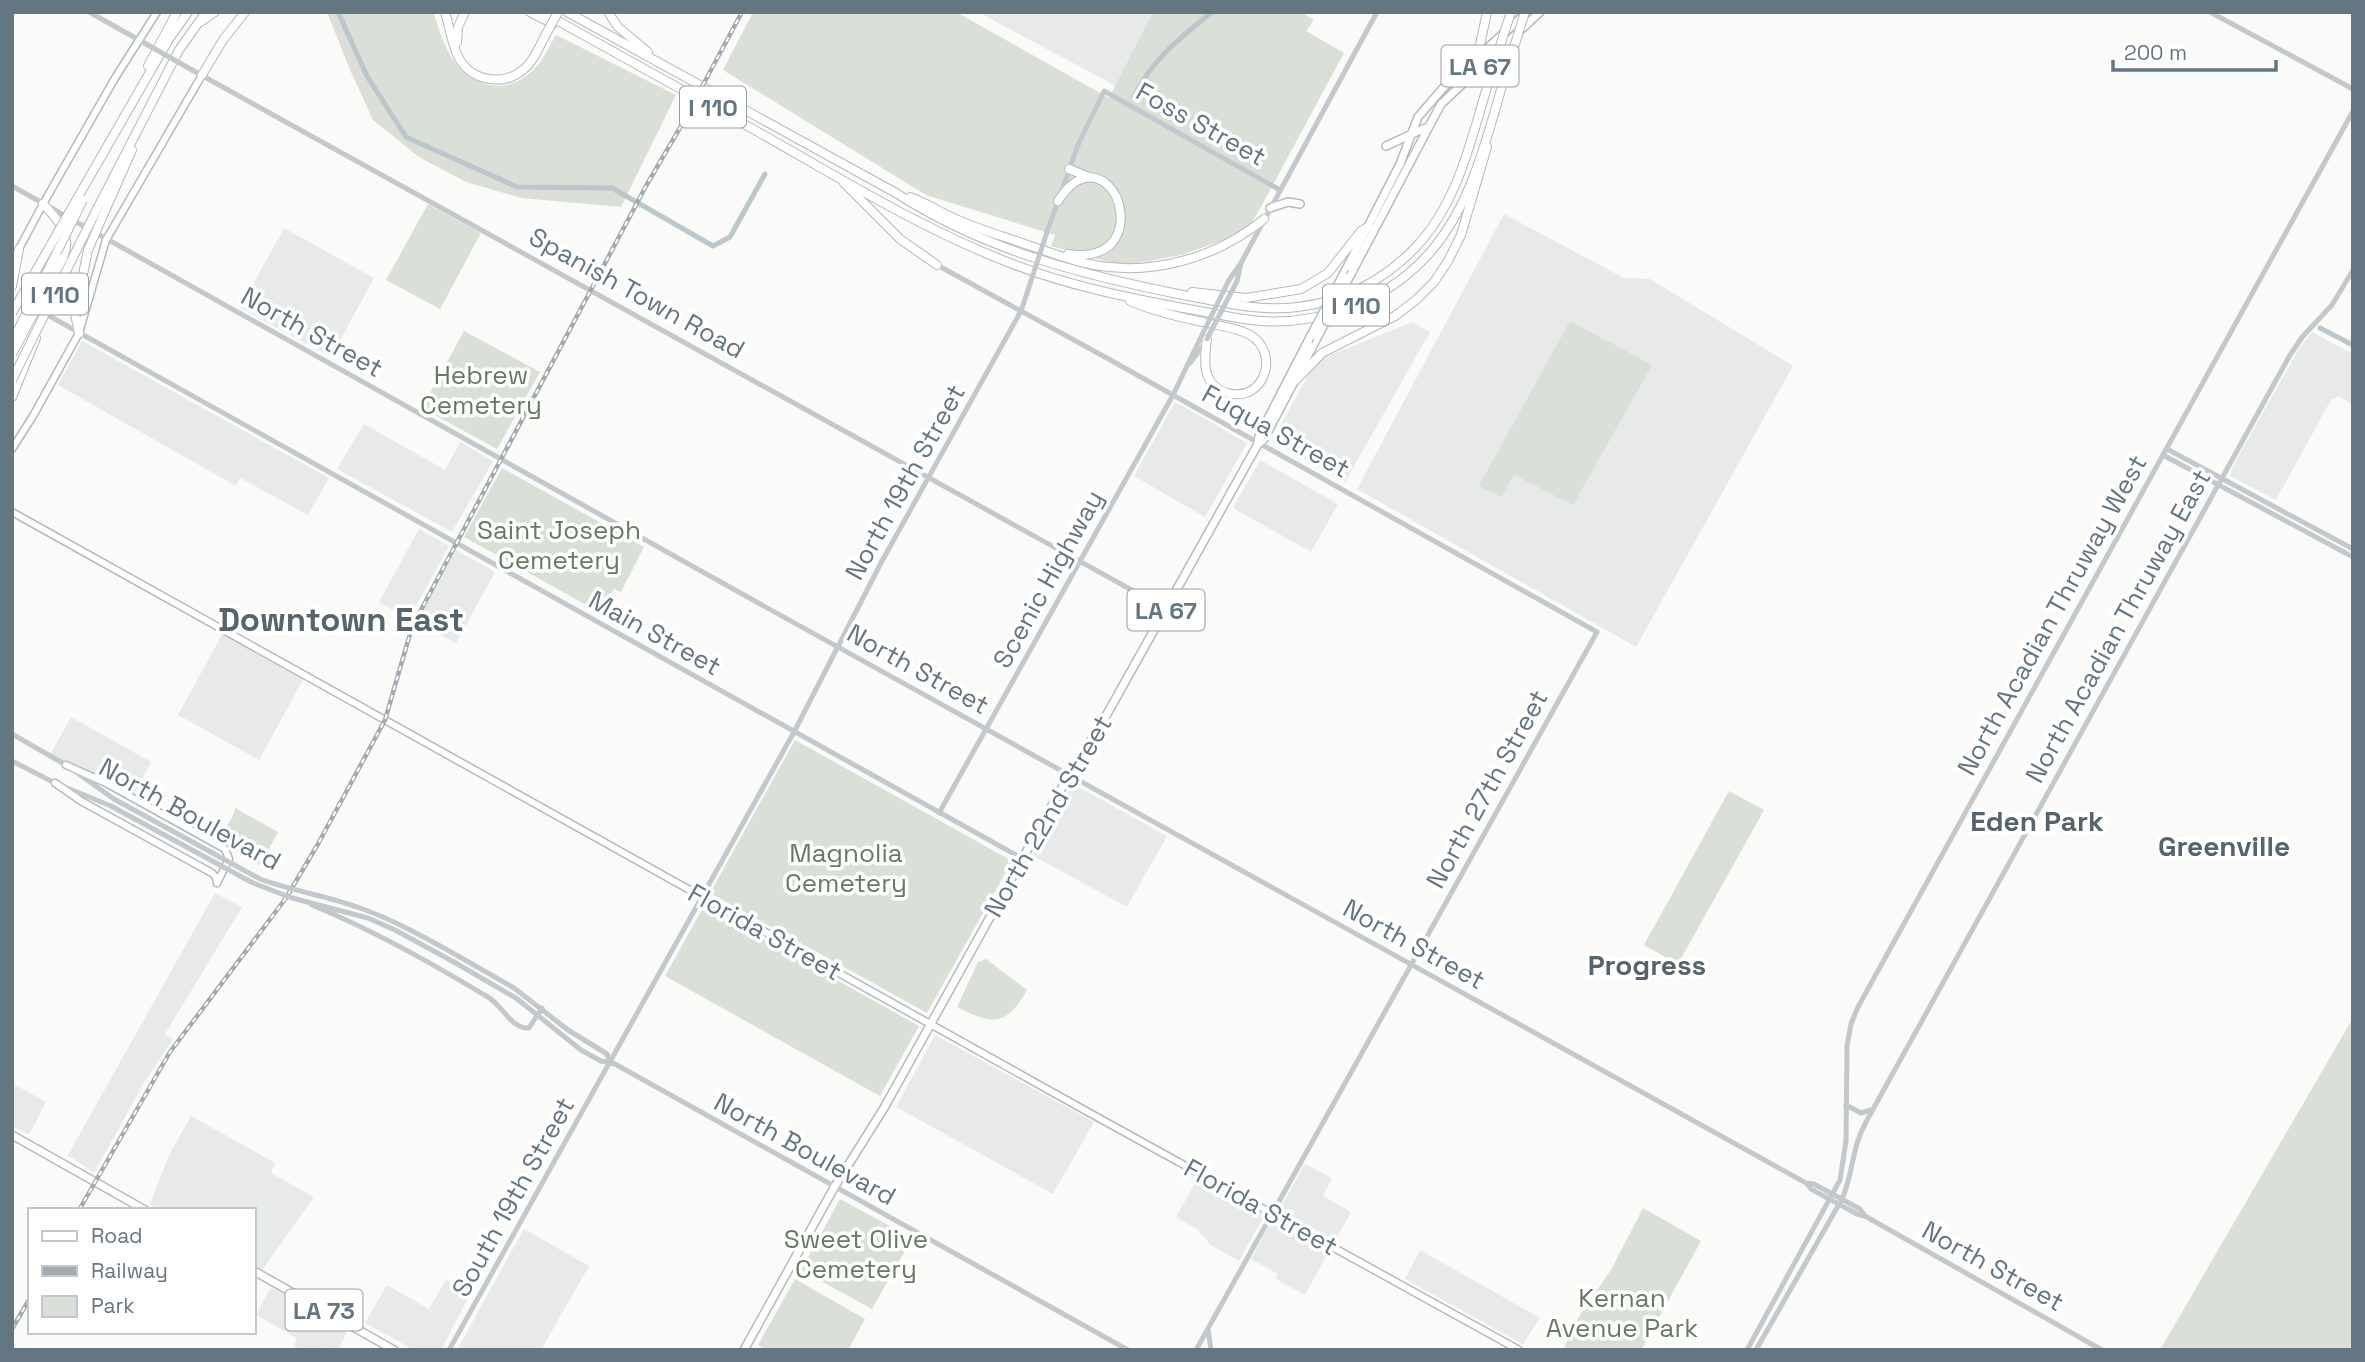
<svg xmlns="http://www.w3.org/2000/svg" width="2365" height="1362" viewBox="0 0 2365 1362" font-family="'Space Grotesk',sans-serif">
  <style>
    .built { fill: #e8e9e9 }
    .green { fill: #dadfd7 }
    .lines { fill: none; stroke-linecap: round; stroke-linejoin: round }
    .canal { stroke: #bbc7cb; stroke-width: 5 }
    .secondary-casing { stroke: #b3babf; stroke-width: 9 }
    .primary-casing { stroke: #b5babe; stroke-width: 10 }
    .motorway-casing { stroke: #b4b9bd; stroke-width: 10 }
    .tertiary { stroke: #c3c8cc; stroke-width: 5 }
    .secondary { stroke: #fff; stroke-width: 6 }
    .primary { stroke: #fff; stroke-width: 7 }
    .motorway { stroke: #fff; stroke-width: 8 }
    .rail-casing { stroke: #a2aab0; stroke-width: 4.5 }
    .rail { stroke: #fff; stroke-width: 2; stroke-dasharray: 5; stroke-linecap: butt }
    .primary-bridge-casing { stroke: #b5babe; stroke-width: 10; stroke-linecap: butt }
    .motorway-bridge-casing { stroke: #b4b9bd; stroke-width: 10; stroke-linecap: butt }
    .tertiary-bridge { stroke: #c3c8cc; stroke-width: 5 }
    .primary-bridge { stroke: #fff; stroke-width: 7 }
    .motorway-bridge { stroke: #fff; stroke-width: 8 }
    .labels { text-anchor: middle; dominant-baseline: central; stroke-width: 7; stroke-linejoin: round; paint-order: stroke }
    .shield { fill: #fff; stroke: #939fa8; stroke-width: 2 }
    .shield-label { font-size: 24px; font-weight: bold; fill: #657683 }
    .street-label { font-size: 26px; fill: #657683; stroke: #fff }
    .park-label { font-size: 26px; fill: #687a64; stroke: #fff }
    .neighbourhood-label { font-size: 28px; font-weight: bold; fill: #57646e; stroke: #fff }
    .district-label { font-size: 33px; font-weight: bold; fill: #57646e; stroke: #fff }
  </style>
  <rect width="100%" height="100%" fill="#fafaf8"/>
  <!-- built -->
  <g class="built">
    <path d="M 978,12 L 1153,12 L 1116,86 Z"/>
    <path d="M 1504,214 L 1624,278 L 1650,279 L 1793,366 L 1636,647 L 1357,489 Z"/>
    <path d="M 284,228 L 374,278 L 331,357 L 240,308 Z"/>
    <path d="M 1412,322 L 1430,332 L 1345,482 L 1272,441 L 1308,375 L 1319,360 Z"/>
    <path d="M 2312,332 L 2353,354 L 2353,405 L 2339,396 L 2331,400 L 2276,500 L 2230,476 L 2235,462 L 2300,347 Z"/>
    <path d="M 82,341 L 329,478 L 308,515 L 240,478 L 236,486 L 58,385 Z"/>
    <path d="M 1175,402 L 1247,443 L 1205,517 L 1134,476 Z"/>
    <path d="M 364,424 L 445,470 L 460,442 L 493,461 L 452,532 L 337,469 Z"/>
    <path d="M 1260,460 L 1338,504 L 1311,552 L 1233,508 Z"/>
    <path d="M 419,529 L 449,546 L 409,619 L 379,602 Z"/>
    <path d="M 456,550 L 495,572 L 456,643 L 417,622 Z"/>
    <path d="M 224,631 L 305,676 L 259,760 L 178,715 Z"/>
    <path d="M 71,717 L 151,762 L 132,797 L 50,755 Z"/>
    <path d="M 1073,784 L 1167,836 L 1127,907 L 1032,855 Z"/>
    <path d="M 215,893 L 242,907 L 165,1034 L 173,1039 L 145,1081 L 94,1173 L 68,1155 Z"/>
    <path d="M 935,1035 L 1094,1122 L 1053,1194 L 896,1107 Z"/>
    <path d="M 12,1083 L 46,1102 L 29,1135 L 12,1126 Z"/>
    <path d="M 191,1116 L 275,1163 L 271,1173 L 314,1197 L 262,1270 L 254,1265 L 254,1210 L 159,1210 L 150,1204 L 169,1155 Z"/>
    <path d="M 1305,1164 L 1332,1178 L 1323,1196 L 1351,1212 L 1337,1237 L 1330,1238 L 1279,1210 Z"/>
    <path d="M 1198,1178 L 1265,1214 L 1239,1261 L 1211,1245 L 1197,1229 L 1176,1217 Z"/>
    <path d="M 1275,1221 L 1329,1251 L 1305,1295 L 1276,1279 L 1278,1274 L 1251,1259 L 1271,1222 Z"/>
    <path d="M 524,1229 L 589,1266 L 541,1350 L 457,1350 Z"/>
    <path d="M 1420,1250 L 1540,1318 L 1523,1344 L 1405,1279 Z"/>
    <path d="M 446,1280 L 470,1294 L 441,1350 L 414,1350 L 365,1323 L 387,1285 L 429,1309 Z"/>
    <path d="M 273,1288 L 346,1330 L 346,1334 L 338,1350 L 328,1350 L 323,1347 L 321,1350 L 301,1350 L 294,1346 L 297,1338 L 256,1315 L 270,1289 Z"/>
  </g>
  <!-- green -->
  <g class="green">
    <path d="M 327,12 L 433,12 C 438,26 442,41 449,53 C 468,88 507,98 535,68 C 544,59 550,45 556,35 L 676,95 L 621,207 L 521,198 L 466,182 L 419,157 L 373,120 L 350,70 Z"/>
    <path d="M 753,12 L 956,12 L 1109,98 L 1153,12 L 1301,12 L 1314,20 L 1306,31 L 1344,53 L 1261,207 L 1250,225 L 1230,238 L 1181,255 L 1150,261 L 1120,265 L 1051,246 L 1055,235 L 926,195 L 723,70 Z"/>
    <path d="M 428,204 L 481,233 L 440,309 L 386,280 Z"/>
    <path d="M 1570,321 L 1652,365 L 1573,505 L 1514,475 L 1501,497 L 1479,486 Z"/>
    <path d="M 464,331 L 540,372 L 497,449 L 422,408 Z"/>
    <path d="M 502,468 L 644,547 L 621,592 L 614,589 L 599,612 L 464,537 Z"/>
    <path d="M 795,740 L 1012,861 L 927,1013 L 710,893 Z"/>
    <path d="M 1729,791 L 1764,810 L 1678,964 L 1644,945 Z"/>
    <path d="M 235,808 L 278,832 L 260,865 L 222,844 L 220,840 C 222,827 234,821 235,808 Z"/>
    <path d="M 704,906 L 919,1026 L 880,1096 L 665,976 Z"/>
    <path d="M 986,959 L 1027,990 C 1006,1027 992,1025 957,1007 L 978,962 Z"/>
    <path d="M 2353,1018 L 2353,1350 L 2160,1350 Z"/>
    <path d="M 840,1199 L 912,1238 L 872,1309 L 801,1270 Z"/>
    <path d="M 1643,1208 L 1701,1241 L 1641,1350 L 1563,1350 L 1581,1313 L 1611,1270 Z"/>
    <path d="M 795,1279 L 865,1319 L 848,1350 L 767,1350 L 758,1345 Z"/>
  </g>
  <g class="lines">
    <!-- canal -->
    <g class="canal">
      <path d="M 338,12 L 367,76 L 406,137 L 517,187 L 612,188 L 713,246 L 730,237 L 765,174"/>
      <path d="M 1134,97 C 1151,60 1181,37 1212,12"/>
      <path d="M 2320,328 L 2353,345"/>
    </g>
    <defs>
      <g id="secondary">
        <path d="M 12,262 L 43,204 L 115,78 L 157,12"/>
        <path d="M 12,449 L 33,416 L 79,333 L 106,240 L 202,75"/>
        <path d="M 12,512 L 1088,1112 L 1519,1350"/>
        <path d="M 66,765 L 106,783 L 225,849 L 229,859 L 217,883"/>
        <path d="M 55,783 L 81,801 L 212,873 L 216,877 L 217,883"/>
      </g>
      <g id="primary">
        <path d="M 1386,146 L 1425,128"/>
        <path d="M 1270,208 L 1288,202 L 1300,204"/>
        <path d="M 1352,272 L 1441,104 L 1540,12"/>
        <path d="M 1343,275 L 1400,164 L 1418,117 L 1444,87 L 1524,15"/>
        <path d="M 1258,444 L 1259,436 L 1308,341"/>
        <path d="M 12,1135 L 145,1210"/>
        <path d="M 254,1271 L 394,1350"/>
        <path d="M 744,1350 L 835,1186 L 884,1108 L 1069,775 L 1102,723 L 1258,444 L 1264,439 L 1317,338"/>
      </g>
      <g id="motorway">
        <path d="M 445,12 C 450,28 452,47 460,60 C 474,82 505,86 524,69 C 534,61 539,47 545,36"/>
        <path d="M 530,12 L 553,24"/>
        <path d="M 542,12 C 611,51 681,89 751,128 C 835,175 919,228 1010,263 C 1066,285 1125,297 1183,308 C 1209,312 1234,319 1260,321 C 1319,325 1381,303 1423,260 C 1475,207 1488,128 1510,60"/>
        <path d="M 567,12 L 896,193 C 984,250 1082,275 1183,295 C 1221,302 1259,312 1298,307 C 1342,302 1384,280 1414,249 C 1459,203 1472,136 1490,77"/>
        <path d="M 608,12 L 618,27 L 648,52"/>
        <path d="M 202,21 L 215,12"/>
        <path d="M 457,42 L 458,27 L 465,12"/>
        <path d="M 1470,63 L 1480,45 L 1487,12"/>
        <path d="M 148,66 L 177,12"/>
        <path d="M 202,75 L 223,40 L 245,12"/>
        <path d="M 1069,169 L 1089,177"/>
        <path d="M 844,183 L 900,239 L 937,265"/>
        <path d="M 78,197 L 169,39 L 188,12"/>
        <path d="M 910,197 C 927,203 941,213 958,220 C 981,230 1005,237 1028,245 C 1050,252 1071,261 1094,265 C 1154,276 1218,257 1264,219"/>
        <path d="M 1058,201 C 1063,194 1069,185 1077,181 C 1123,157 1150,266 1068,254"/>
        <path d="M 43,204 C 58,220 73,235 63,258"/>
        <path d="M 98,207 L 179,50 L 206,12"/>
        <path d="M 105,211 L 132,150"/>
        <path d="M 12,286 L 19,249"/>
        <path d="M 1192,292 L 1246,298 L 1301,289 L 1328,273 L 1361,231 L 1368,227"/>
        <path d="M 1130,301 C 1153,311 1178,317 1203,322 C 1218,326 1236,327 1250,335 C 1281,353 1264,403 1228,393 C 1201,386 1204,360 1207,339"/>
        <path d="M 25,303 C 50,308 63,313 80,290"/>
        <path d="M 79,333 L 75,314 L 79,291"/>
        <path d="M 1295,381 L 1322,353 L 1395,316 L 1416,300 L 1434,282 L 1448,261 L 1461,235 L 1487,147"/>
        <path d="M 12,397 L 36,338"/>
      </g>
    </defs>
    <!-- secondary casing -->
    <use href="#secondary" class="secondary-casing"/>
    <!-- primary casing -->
    <use href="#primary" class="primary-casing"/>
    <!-- motorway casing -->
    <use href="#motorway" class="motorway-casing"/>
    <!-- tertiary -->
    <g class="tertiary">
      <path d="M 89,12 L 148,45"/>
      <path d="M 2210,12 L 2353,89"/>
      <path d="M 192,70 L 1166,609"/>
      <path d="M 12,186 L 753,600 L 1806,1183 L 1814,1184 L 1860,1209 L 1865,1216"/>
      <path d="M 1047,232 L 1078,145 L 1104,91 L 1280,190"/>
      <path d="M 937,265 L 1105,357 L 1597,632 L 1196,1350"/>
      <path d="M 1229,280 L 1241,263 L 1377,12"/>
      <path d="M 1237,281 L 1241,263"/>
      <path d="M 35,308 L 1023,859"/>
      <path d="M 1190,363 L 1205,343"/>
      <path d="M 2167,449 L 2353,549"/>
      <path d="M 2163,455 L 2353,557"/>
      <path d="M 12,734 L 66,765 L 114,799"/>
      <path d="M 12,761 L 55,783 L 111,806"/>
      <path d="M 939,813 L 1173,395 L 1200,339"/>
      <path d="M 312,905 C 373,930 431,963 488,997 C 502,1005 511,1029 529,1028 L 542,1008"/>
      <path d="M 458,956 L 514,988 L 568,1030 L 607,1054 L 610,1062"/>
      <path d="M 454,962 L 516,998 L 581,1050 L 601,1061 L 615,1064 L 1128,1350"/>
      <path d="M 1846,1105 L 1861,1113 L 1871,1110"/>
      <path d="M 1807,1184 L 1811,1189 L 1857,1214 L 1865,1216 L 2102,1350"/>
      <path d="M 1208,1329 L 1211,1350"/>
      <path d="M 449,1350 L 794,732 L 882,561 L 1021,311 L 1027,293"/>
      <path d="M 1747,1350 L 1840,1180 L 1846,1141 L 1847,1046 L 1851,1024 L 1858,1007 L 2353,111"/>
      <path d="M 1756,1350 L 1842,1199 C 1854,1172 1851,1149 1866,1122 L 2290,355 L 2303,336 L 2332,305 L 2353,270"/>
    </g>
    <!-- secondary -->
    <use href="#secondary" class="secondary"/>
    <!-- primary -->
    <use href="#primary" class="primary"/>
    <!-- motorway -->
    <use href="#motorway" class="motorway"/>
    <defs>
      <g id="rail">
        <path d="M 79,1210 L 170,1052 L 286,898 L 318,844 L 385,720 L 412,627 L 646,186 L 681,126 L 742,12"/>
        <path d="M 12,1329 L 30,1298"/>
      </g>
    </defs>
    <!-- rail casing -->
    <use href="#rail" class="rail-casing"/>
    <!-- rail -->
    <use href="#rail" class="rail"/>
    <defs>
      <g id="primary-bridge">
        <path d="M 1317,338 L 1352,272"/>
        <path d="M 1308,341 L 1343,275"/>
      </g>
      <g id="motorway-bridge">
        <path d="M 545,36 L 558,12"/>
        <path d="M 1510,60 L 1525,12"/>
        <path d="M 1490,77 L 1511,12"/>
        <path d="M 82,279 L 88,250 L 105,211"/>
        <path d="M 12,313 L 78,197"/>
        <path d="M 12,342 L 83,200"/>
        <path d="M 12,354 L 63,258"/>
        <path d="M 12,380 L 98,207"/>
      </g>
    </defs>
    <!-- primary-bridge casing -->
    <use href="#primary-bridge" class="primary-bridge-casing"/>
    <!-- motorway-bridge casing -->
    <use href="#motorway-bridge" class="motorway-bridge-casing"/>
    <!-- tertiary-bridge -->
    <g class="tertiary-bridge">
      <path d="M 148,45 L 192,70"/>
      <path d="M 1027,293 L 1047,232"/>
      <path d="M 1200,339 L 1229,280"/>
      <path d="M 1207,339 L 1237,281"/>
      <path d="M 114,799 L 260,879 C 293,891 327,896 360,908 C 394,920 426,938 458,956"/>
      <path d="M 111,806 L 253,883 L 292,898 L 368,918 L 395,930 L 454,962"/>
    </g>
    <!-- primary-bridge -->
    <use href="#primary-bridge" class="primary-bridge"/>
    <!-- motorway-bridge -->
    <use href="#motorway-bridge" class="motorway-bridge"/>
  </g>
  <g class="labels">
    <!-- shield labels -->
    <g class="shield">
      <rect x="1441.5" y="45.5" width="77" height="41" rx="5"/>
      <rect x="680" y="86.5" width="66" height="41" rx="5"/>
      <rect x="22" y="273.5" width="66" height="41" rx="5"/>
      <rect x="1323" y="284.5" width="66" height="41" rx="5"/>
      <rect x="1127.5" y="589.5" width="77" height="41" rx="5"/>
      <rect x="285.5" y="1289.5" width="77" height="41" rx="5"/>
    </g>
    <g class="shield-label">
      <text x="1480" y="66">LA 67</text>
      <text x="713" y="107">I 110</text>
      <text x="55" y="294">I 110</text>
      <text x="1356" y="305">I 110</text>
      <text x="1166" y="610">LA 67</text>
      <text x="324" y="1310">LA 73</text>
    </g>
    <!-- street labels -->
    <g class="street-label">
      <text transform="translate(1201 124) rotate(29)">Foss Street</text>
      <text transform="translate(637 293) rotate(29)">Spanish Town Road</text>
      <text transform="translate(312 332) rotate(29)">North Street</text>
      <text transform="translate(1276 431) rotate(29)">Fuqua Street</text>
      <text transform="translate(905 482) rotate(-61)">North 19th Street</text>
      <text transform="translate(1048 579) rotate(-61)">Scenic Highway</text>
      <text transform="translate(2052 615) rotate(-61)">North Acadian Thruway West</text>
      <text transform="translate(2118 626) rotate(-61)">North Acadian Thruway East</text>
      <text transform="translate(655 633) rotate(29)">Main Street</text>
      <text transform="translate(918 669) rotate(29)">North Street</text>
      <text transform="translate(1487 789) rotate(-61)">North 27th Street</text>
      <text transform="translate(190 814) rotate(29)">North Boulevard</text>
      <text transform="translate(1048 816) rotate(-60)">North 22nd Street</text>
      <text transform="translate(765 932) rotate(29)">Florida Street</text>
      <text transform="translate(1414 944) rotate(29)">North Street</text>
      <text transform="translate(805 1149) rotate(29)">North Boulevard</text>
      <text transform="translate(513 1197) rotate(-61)">South 19th Street</text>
      <text transform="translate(1261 1207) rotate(29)">Florida Street</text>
      <text transform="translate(1993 1266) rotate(29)">North Street</text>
    </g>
    <!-- park labels -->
    <g class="park-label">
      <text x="481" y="375">Hebrew<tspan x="481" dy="30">Cemetery</tspan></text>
      <text x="559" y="530">Saint Joseph<tspan x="559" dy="30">Cemetery</tspan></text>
      <text x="846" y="853">Magnolia<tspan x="846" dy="30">Cemetery</tspan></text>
      <text x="856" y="1239">Sweet Olive<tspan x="856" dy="30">Cemetery</tspan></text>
      <text x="1622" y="1298">Kernan<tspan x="1622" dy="30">Avenue Park</tspan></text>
    </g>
    <!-- neighbourhood labels -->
    <g class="neighbourhood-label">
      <text x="2037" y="821">Eden Park</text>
      <text x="2224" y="846">Greenville</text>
      <text x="1647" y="965">Progress</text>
    </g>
    <!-- district labels -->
    <g class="district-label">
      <text x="341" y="620">Downtown East</text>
    </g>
  </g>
  <!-- border -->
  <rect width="2365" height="1362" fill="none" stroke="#657683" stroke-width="28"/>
  <!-- legend -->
  <rect x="28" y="1208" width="228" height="126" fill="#ffffff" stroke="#c1c8cd" stroke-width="2"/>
  <rect x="42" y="1231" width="35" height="10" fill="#ffffff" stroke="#c1c8cd" stroke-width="2"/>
  <text x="91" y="1243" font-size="21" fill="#657683">Road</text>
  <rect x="42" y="1266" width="35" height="10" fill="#a2aab0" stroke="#c1c8cd" stroke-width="2"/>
  <text x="91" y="1278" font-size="21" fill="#657683">Railway</text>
  <rect x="42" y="1296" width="35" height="21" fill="#dadfd7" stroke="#c1c8cd" stroke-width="2"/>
  <text x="91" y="1313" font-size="21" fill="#657683">Park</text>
  <!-- scale -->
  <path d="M2113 60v10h163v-10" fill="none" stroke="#657683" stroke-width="3.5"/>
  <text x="2124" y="60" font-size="21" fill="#657683" stroke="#ffffff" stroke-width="5" paint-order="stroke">200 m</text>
</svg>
